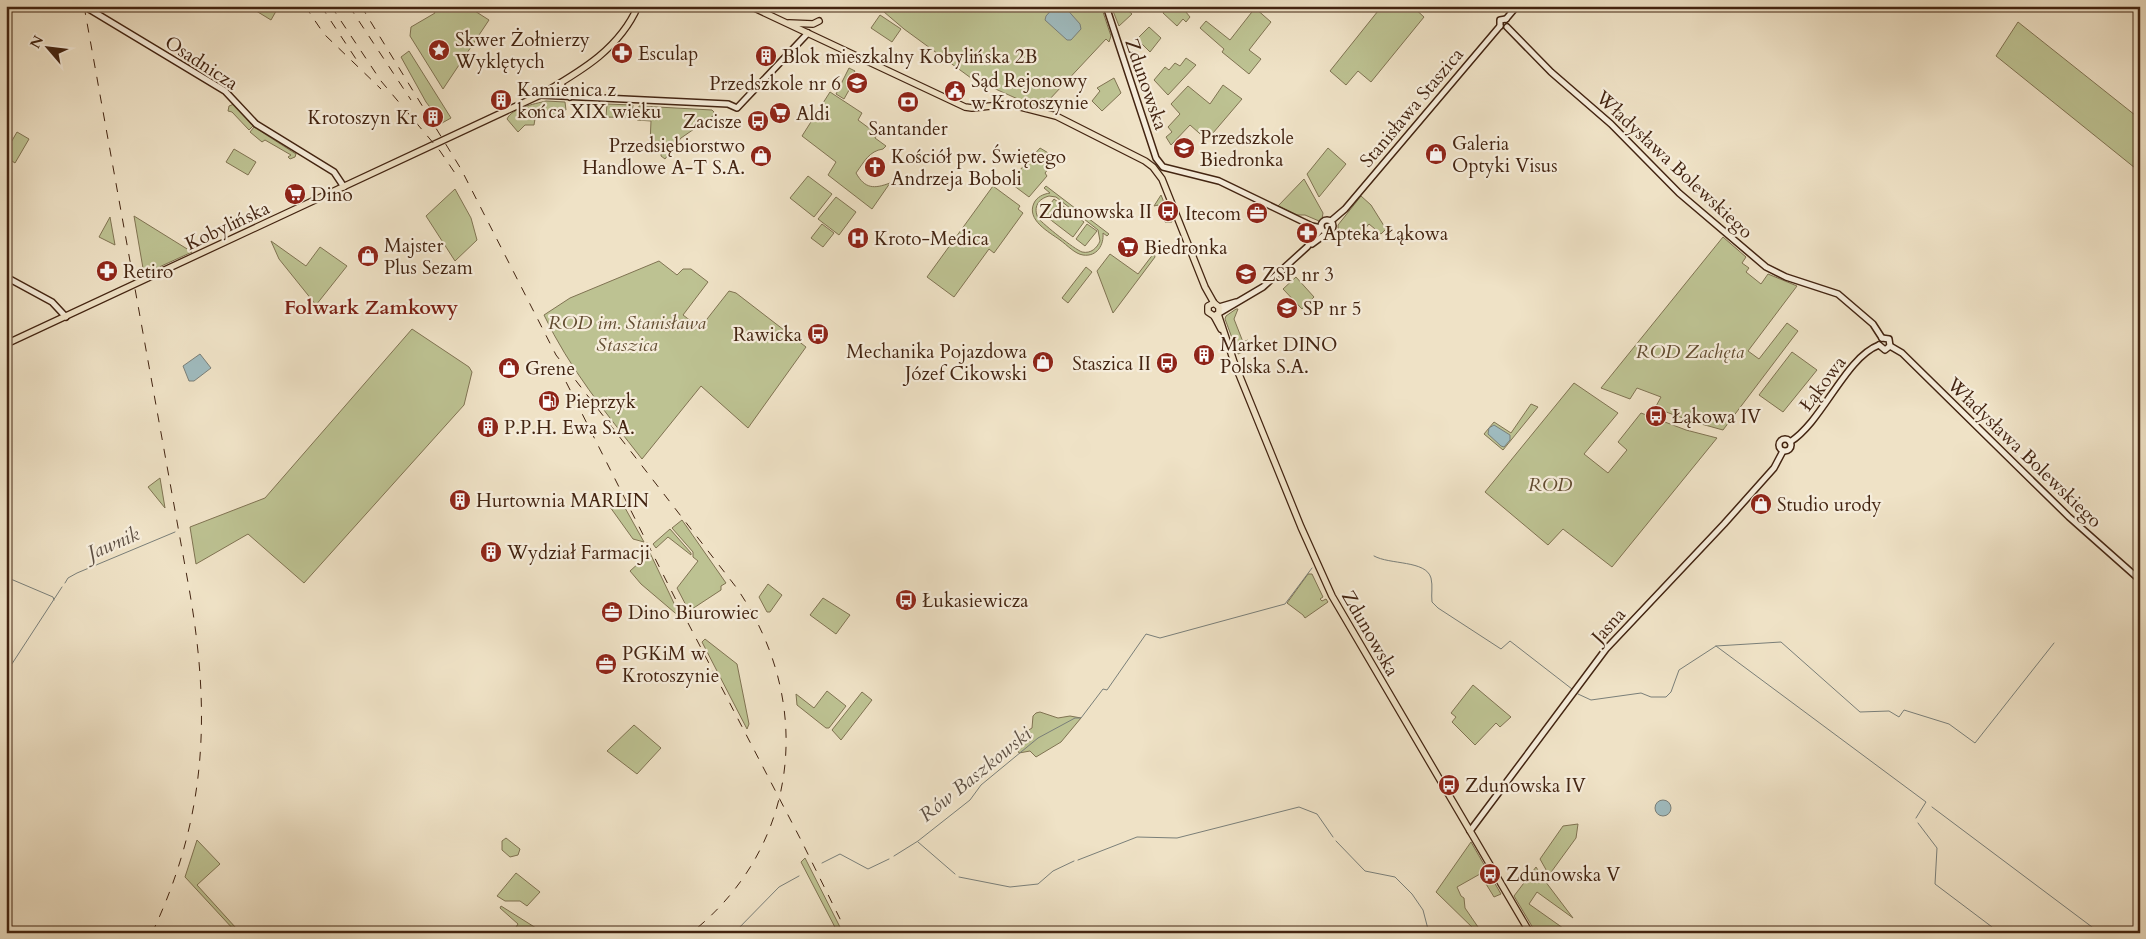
<svg xmlns="http://www.w3.org/2000/svg" width="2146" height="939" font-family="Cardo,serif">
<style>
.green{fill:#bdc292;stroke:#807352;fill-rule:evenodd}
.water{fill:#9fbbbf;stroke:#7a7f79}
.lines{fill:none;stroke-linecap:round;stroke-linejoin:round}
.stream{stroke:#7a7f79;stroke-width:1}
.secondary-casing{stroke:#432411;stroke-width:8}
.primary-casing{stroke:#432411;stroke-width:8}
.secondary{stroke:#f5ecda;stroke-width:5}
.primary{stroke:#efe2c6;stroke-width:5.5}
.rail{stroke:#432411;stroke-width:1;stroke-dasharray:9 9;stroke-linecap:butt}
.labels{text-anchor:middle;stroke-width:4.5;stroke-linejoin:round;paint-order:stroke}
.poi-label{font-size:19px;fill:#432411;stroke:#f5ecda;text-anchor:start}
.street-label{font-size:19px;fill:#432411;stroke:#f5ecda}
.park-label{font-size:19px;font-style:italic;fill:#624c31;stroke:#f5ecda}
.neighbourhood-label{font-size:20px;font-weight:bold;fill:#7a1f14;stroke:#f5ecda}
.water-label{font-size:20px;font-style:italic;fill:#5f5145;stroke:#f5ecda}
</style>
<rect width="100%" height="100%" fill="#efe2c6"/>
<filter id="stains"><feTurbulence type="fractalNoise" baseFrequency=".004" numOctaves="4"/><feColorMatrix values="0 0 0 0 .2 0 0 0 0 .09 0 0 0 0 .02 0 0 0 .5 -.17"/></filter>
<radialGradient id="worn" r=".72"><stop offset=".6" stop-color="#630" stop-opacity="0"/><stop offset="1" stop-color="#630" stop-opacity=".3"/></radialGradient>
<g class="green">
<path d="M248 6H279L271 20Z"/>
<path d="M431 6H467L489 20 443 89 410 36 411 27 435 13Z"/>
<path d="M877 6H1101L1111 36 1109 42 1106 39 1048 101 1050 104 1042 107 1020 100 971 78 904 29Z"/>
<path d="M1111 6H1123L1132 14 1119 26Z"/>
<path d="M1154 6H1181L1190 17 1186 22 1183 19 1177 26 1163 13 1164 11 1162 10 1160 12Z"/>
<path d="M1382 6H1412L1424 17 1371 82 1358 71 1346 85 1330 71Z"/>
<path d="M1255 8 1271 22 1249 50 1261 59 1249 74 1222 52 1224 49 1200 28 1206 21 1230 40Z"/>
<path d="M880 15 901 29 892 42 871 28Z"/>
<path d="M2018 22 2140 119V172L1996 56Z"/>
<path d="M1149 27 1161 38 1150 52 1137 39Z"/>
<path d="M409 51 451 118 442 123 426 102 401 57Z"/>
<path d="M1186 58 1196 65 1168 95 1154 80 1165 67 1169 70 1175 63 1180 66Z"/>
<path d="M849 68 855 71 853 74 857 76 844 99 836 94Z"/>
<path d="M1114 78 1121 93 1102 111 1092 101 1100 91 1097 88Z"/>
<path d="M1223 85 1242 99 1207 140 1190 125 1171 145 1166 137 1172 132 1168 127 1180 114 1171 104 1188 86 1210 104Z"/>
<path d="M830 92 862 113 858 120 877 134 875 138 886 146 883 149C869 151 864 162 856 173 865 189 874 189 890 183L872 209 828 175 836 162 802 136Z"/>
<path d="M546 101 565 102 566 110H559V112H564V116L548 115 547 119H535L534 125H525L518 132 507 119C512 108 534 104 546 101Z"/>
<path d="M234 104 253 126 249 130 232 112 228 111 229 106Z"/>
<path d="M607 104 633 105 632 118 606 117Z"/>
<path d="M639 106 712 110 714 112 713 116 681 138 665 159 661 156 662 145 650 144 651 121 637 120Z"/>
<path d="M254 127 296 154 295 157 290 159 288 157 291 155 265 140 262 142 250 132Z"/>
<path d="M17 132 29 139 15 163 6 157V151Z"/>
<path d="M1040 148 1060 160 1056 159 1045 173 1047 176 1029 197 1009 182Z"/>
<path d="M1328 148 1346 164 1319 197 1307 174Z"/>
<path d="M234 149 256 162 248 175 226 162Z"/>
<path d="M808 176 832 194 814 217 790 198Z"/>
<path d="M1304 179 1323 213 1322 219 1319 221 1305 215H1297L1278 206Z"/>
<path d="M993 186 1020 206 1018 209 1023 213 994 253 989 249 954 297 927 277Z"/>
<path d="M1046 186 1109 234 1107 236 1103 233C1104 245 1097 257 1083 255 1075 254 1067 245 1060 240 1049 232 1026 220 1034 203 1037 197 1043 194 1050 193L1044 188ZM1049 196 1056 197 1098 230 1100 241C1097 248 1091 254 1082 252 1074 249 1044 225 1038 218 1033 207 1038 199 1049 196Z"/>
<path d="M455 189 471 218 477 240 455 261 426 216Z"/>
<path d="M1161 195 1172 222H1165L1158 205 1154 206Z"/>
<path d="M1361 196 1371 205 1386 229 1381 234 1369 224 1356 239 1346 237 1338 228V225Z"/>
<path d="M836 197 856 212 839 235 818 219Z"/>
<path d="M1054 199 1084 222 1073 237 1043 214Z"/>
<path d="M134 216 192 252 144 274Z"/>
<path d="M110 217 115 245 99 237Z"/>
<path d="M822 224 834 233 823 247 811 238Z"/>
<path d="M1087 224 1097 231 1085 246 1076 239Z"/>
<path d="M1723 237 1746 257 1742 263 1749 268 1746 272 1761 284 1768 274 1797 286 1748 351 1759 359 1787 323 1798 331 1723 430 1694 422 1655 408 1661 397 1637 388 1630 399 1601 388Z"/>
<path d="M271 241 306 266 320 247 347 266 316 305 279 259Z"/>
<path d="M1154 253 1155 257 1113 313 1097 271 1110 254 1138 274Z"/>
<path d="M659 261 677 275 683 269H691L708 282 683 315 700 328 729 291 736 293 806 347 748 428 701 386 642 459C606 413 569 368 544 315L570 298Z"/>
<path d="M1086 267 1092 272 1068 303 1062 298Z"/>
<path d="M1296 277 1314 297 1302 309 1283 289Z"/>
<path d="M1236 309H1238L1234 319 1243 342 1248 340 1251 349 1238 354 1225 319 1226 316Z"/>
<path d="M412 329 469 367 472 372 464 405 304 583 248 534 196 564 190 527 265 498Z"/>
<path d="M1792 352 1817 370 1783 412 1759 395Z"/>
<path d="M1574 383 1618 413 1584 454 1608 473 1627 450 1618 442 1641 413 1686 430 1717 438 1612 567 1563 529 1548 545 1485 492Z"/>
<path d="M1531 404 1538 407 1503 450 1484 434 1494 422 1511 433Z"/>
<path d="M160 478 165 508 148 487Z"/>
<path d="M605 500 621 508 624 506 644 542 633 539Z"/>
<path d="M682 520 726 583 721 586V590L689 611 677 588 698 561 693 557V552L672 528Z"/>
<path d="M670 529 691 553V555L668 537 656 548 653 544Z"/>
<path d="M650 553 681 618 641 584 630 571Z"/>
<path d="M1308 574H1312L1323 597 1320 599 1322 601 1326 599 1328 602 1305 618 1303 615 1287 603Z"/>
<path d="M768 584 782 595 770 612H767L759 597Z"/>
<path d="M823 598 850 615 836 634 810 615Z"/>
<path d="M705 639 737 664 749 724 747 729 702 642Z"/>
<path d="M1473 685 1511 717 1500 727 1496 723 1475 745 1452 722 1456 717 1451 713Z"/>
<path d="M827 691 846 706 829 728H826L797 705 796 694 814 708Z"/>
<path d="M862 692 872 700 841 740 832 730Z"/>
<path d="M1040 712 1058 718 1070 716 1081 718 1061 742 1036 757 1030 751 1019 753 1013 740 1032 728 1033 716 1036 713Z"/>
<path d="M634 725 661 748 637 774 607 751Z"/>
<path d="M1578 824 1576 838 1549 875 1540 859 1563 826Z"/>
<path d="M506 838 520 849 518 855 510 857 502 850V841Z"/>
<path d="M197 840 220 864 197 885 236 928 234 930 185 877Z"/>
<path d="M1471 842 1501 894 1494 897 1480 874 1457 887 1461 896 1464 898 1465 908 1478 927 1477 932 1436 892Z"/>
<path d="M805 858 843 933H838L801 862Z"/>
<path d="M1536 867 1545 881 1573 918 1537 892 1529 904 1570 933H1536L1514 896Z"/>
<path d="M516 873 540 892 527 906 520 901H505L497 896Z"/>
<path d="M501 906 544 933H512L518 924 500 908Z"/>
</g>
<g class="water">
<path d="M1055 6H1064L1080 24 1081 29 1071 40H1067L1045 20 1046 16Z"/>
<path d="M200 354 211 368 194 381H189L183 366Z"/>
<path d="M1494 425 1510 435V440L1504 447 1501 446 1488 434 1489 428Z"/>
<circle cx="1663" cy="808" r="8"/>
</g>
<g class="lines">
<g class="stream">
<path d="M1374 556C1390 565 1426 560 1431 578 1433 586 1431 594 1432 602L1438 608 1501 649 1510 641 1572 689"/>
<path d="M6 577 53 597 54 600"/>
<path d="M65 583 68 578 77 573 175 532"/>
<path d="M1716 646 1926 802 1916 818"/>
<path d="M6 673 62 587"/>
<path d="M1578 694 1591 700 1641 693 1651 697H1666L1671 692 1679 670 1716 646 1781 642 1860 712 1889 711 1899 717 1904 710 1949 724 1975 743 2054 643"/>
<path d="M1932 807 2100 933"/>
<path d="M1918 823 1937 848 1935 884 2000 933"/>
<path d="M1336 841 1365 871 1395 877 1412 894 1423 910 1429 933"/>
<path d="M918 842 955 874"/>
<path d="M894 856 918 841 970 800 981 785 1038 738 1075 718H1081L1103 689 1107 690 1146 634 1160 638 1285 604 1312 568"/>
<path d="M1078 860 1137 837 1177 838 1299 807 1317 814 1333 837"/>
<path d="M822 863 840 854 868 869 889 859"/>
<path d="M959 877 1010 887 1038 884 1053 871 1074 861"/>
<path d="M734 933 779 887 799 876"/>
</g>
<g class="secondary-casing">
<g id="secondary">
<path d="M84 6 225 91 256 124 334 172 344 187"/>
<path d="M1106 6 1156 158 1163 167 1219 181 1312 226 1321 228"/>
<path d="M1506 19 1517 6"/>
<path d="M1500 26V20L1506 19"/>
<path d="M1507 27 1551 72 1611 124 1679 193 1766 267 1786 277 1838 294 1873 324 1882 338"/>
<path d="M560 83 570 97"/>
<path d="M540 95 728 104 737 108 808 33"/>
<circle cx="1327" cy="226" r="6"/>
<path d="M1331 221 1345 209 1500 26"/>
<path d="M1312 244 1327 233"/>
<path d="M6 277 52 302 66 317"/>
<path d="M1219 307 1236 302"/>
<path d="M1219 313 1263 287 1307 247 1321 229"/>
<path d="M1882 338 1889 339 1890 346"/>
<path d="M1879 345 1885 350 1890 346"/>
<path d="M1890 346 1902 353 2069 517 2140 580"/>
<circle cx="1785" cy="445" r="6"/>
<path d="M1790 442C1823 421 1845 358 1879 345"/>
<path d="M1470 831 1606 649 1724 524 1774 468 1783 451"/>
</g>
</g>
<g class="primary-casing">
<g id="primary">
<path d="M750 6 965 107 972 108 1009 104 1056 116 1145 161 1153 167 1162 179 1205 287 1214 303 1219 307V313L1214 316"/>
<path d="M789 23 813 24 819 21"/>
<path d="M1214 303 1208 306V312L1214 316 1221 329"/>
<path d="M1218 314 1234 362 1301 527 1332 596 1530 933"/>
<path d="M6 344 540 95C579 72 619 50 638 6"/>
</g>
</g>
<use href="#secondary" class="secondary"/>
<use href="#primary" class="primary"/>
<g class="rail">
<path d="M84 6 189 588C211 713 207 817 152 933"/>
<path d="M305 6 324 34 381 89"/>
<path d="M321 6 356 59"/>
<path d="M331 6 381 81 440 151 459 179"/>
<path d="M349 6 411 100"/>
<path d="M361 6 461 169 556 355 736 587C815 700 801 846 691 933"/>
<path d="M558 366 675 598 801 840 847 933"/>
</g>
</g>
<defs>
<g id="sight-disc" transform="scale(1.125)"><circle r="9.5" fill="#8f2418" stroke="#f5ecda"/><path d="M0-6L1.8-2.2L6-1.7L2.9 1.2L3.7 5.4L0 3.3L-3.7 5.4L-2.9 1.2L-6-1.7L-1.8-2.2Z" fill="#fff"/></g>
<g id="pharmacy-disc" transform="scale(1.125)"><circle r="9.5" fill="#8f2418" stroke="#f5ecda"/><path d="M-2-6h4v4h4v4h-4v4h-4v-4h-4v-4h4Z" fill="#fff"/></g>
<g id="building-disc" transform="scale(1.125)"><circle r="9.5" fill="#8f2418" stroke="#f5ecda"/><path d="M-4-6H4V6H1V3H-1V6H-4ZM-2.5-4.3h1.7v1.8h-1.7ZM.8-4.3h1.7v1.8H.8ZM-2.5-1h1.7V.8h-1.7ZM.8-1h1.7V.8H.8Z" fill="#fff"/></g>
<g id="school-disc" transform="scale(1.125)"><circle r="9.5" fill="#8f2418" stroke="#f5ecda"/><path d="M0-5L7-2L0 1L-7-2ZM-4 1L0 2.5L4 1V4Q0 6-4 4Z" fill="#fff"/></g>
<g id="civic-disc" transform="scale(1.125)"><circle r="9.5" fill="#8f2418" stroke="#f5ecda"/><path d="M-.6-6.5H3V-4.5H.6V-3L4-1V1h2V6H-6V1h2V-1L-.6-3ZM-1.2 2.5V6h2.4V2.5Z" fill="#fff"/></g>
<g id="bank-disc" transform="scale(1.125)"><circle r="9.5" fill="#8f2418" stroke="#f5ecda"/><path d="M-6-4H6V4H-6ZM0-2.3a2.3 2.3 0 1 0 0 4.6a2.3 2.3 0 1 0 0-4.6Z" fill="#fff"/></g>
<g id="supermarket-disc" transform="scale(1.125)"><circle r="9.5" fill="#8f2418" stroke="#f5ecda"/><path d="M-6-5.5h2.5l.6 2H6L4.5 2H-2.5L-4.4-4H-6ZM-1.5 3.2a1.3 1.3 0 1 0 .1 0ZM3 3.2a1.3 1.3 0 1 0 .1 0Z" fill="#fff"/></g>
<g id="bus-disc" transform="scale(1.125)"><circle r="9.5" fill="#8f2418" stroke="#f5ecda"/><path d="M-5-6H5V4H4V6H2V4H-2V6H-4V4H-5ZM-3.5-4V0h7V-4ZM-3.5 1.2v1.5H-2V1.2ZM2 1.2v1.5H3.5V1.2Z" fill="#fff"/></g>
<g id="shop-disc" transform="scale(1.125)"><circle r="9.5" fill="#8f2418" stroke="#f5ecda"/><path d="M-5-2.5h2.3a2.7 3.5 0 0 1 5.4 0H5L5.5 6h-11ZM-1.5-2.5h3a1.5 2.3 0 0 0-3 0Z" fill="#fff"/></g>
<g id="church-disc" transform="scale(1.125)"><circle r="9.5" fill="#8f2418" stroke="#f5ecda"/><path d="M-1.2-6h2.4v3.5h3.3v2.4h-3.3V6h-2.4V-.1h-3.3v-2.4h3.3Z" fill="#fff"/></g>
<g id="office-disc" transform="scale(1.125)"><circle r="9.5" fill="#8f2418" stroke="#f5ecda"/><path d="M-6-3h4V-5.5h4V-3h4V5H-6ZM-1-4.5V-3h2v-1.5ZM-6 0V1H6V0Z" fill="#fff"/></g>
<g id="hospital-disc" transform="scale(1.125)"><circle r="9.5" fill="#8f2418" stroke="#f5ecda"/><path d="M-5-5h3v3.5h4V-5h3V5h-3V1.5h-4V5h-3Z" fill="#fff"/></g>
<g id="fuel-disc" transform="scale(1.125)"><circle r="9.5" fill="#8f2418" stroke="#f5ecda"/><path d="M-5.5-6h7V0h2V4h1.3V-2.5L3-4.5l.8-.8L6-3V5H2.5V1h-1V6h-7ZM-4.2-4.7v3.2H.2V-4.7Z" fill="#fff"/></g>
</defs>
<g fill-rule="evenodd">
<use href="#sight-disc" x="439" y="50"/>
<use href="#pharmacy-disc" x="622" y="53"/>
<use href="#building-disc" x="766" y="56"/>
<use href="#school-disc" x="857" y="83"/>
<use href="#civic-disc" x="955" y="91"/>
<use href="#building-disc" x="501" y="100"/>
<use href="#bank-disc" x="908" y="102"/>
<use href="#supermarket-disc" x="780" y="113"/>
<use href="#building-disc" x="433" y="117"/>
<use href="#bus-disc" x="758" y="121"/>
<use href="#school-disc" x="1184" y="148"/>
<use href="#shop-disc" x="1436" y="154"/>
<use href="#shop-disc" x="761" y="156"/>
<use href="#church-disc" x="875" y="167"/>
<use href="#supermarket-disc" x="295" y="194"/>
<use href="#bus-disc" x="1168" y="211"/>
<use href="#office-disc" x="1257" y="213"/>
<use href="#pharmacy-disc" x="1307" y="233"/>
<use href="#hospital-disc" x="858" y="238"/>
<use href="#supermarket-disc" x="1128" y="247"/>
<use href="#shop-disc" x="368" y="256"/>
<use href="#pharmacy-disc" x="107" y="271"/>
<use href="#school-disc" x="1246" y="274"/>
<use href="#school-disc" x="1287" y="308"/>
<use href="#bus-disc" x="818" y="334"/>
<use href="#building-disc" x="1204" y="355"/>
<use href="#shop-disc" x="1043" y="362"/>
<use href="#bus-disc" x="1167" y="363"/>
<use href="#shop-disc" x="509" y="368"/>
<use href="#fuel-disc" x="549" y="401"/>
<use href="#bus-disc" x="1656" y="416"/>
<use href="#building-disc" x="488" y="427"/>
<use href="#building-disc" x="460" y="500"/>
<use href="#shop-disc" x="1761" y="504"/>
<use href="#building-disc" x="491" y="552"/>
<use href="#bus-disc" x="906" y="600"/>
<use href="#office-disc" x="612" y="612"/>
<use href="#office-disc" x="606" y="664"/>
<use href="#bus-disc" x="1449" y="785"/>
<use href="#bus-disc" x="1490" y="874"/>
</g>
<g class="labels">
<g class="poi-label">
<text x="455" y="46">Skwer Żołnierzy<tspan x="455" dy="22">Wyklętych</tspan></text>
<text x="638" y="60">Esculap</text>
<text x="782" y="63">Blok mieszkalny Kobylińska 2B</text>
<text x="971" y="87">Sąd Rejonowy<tspan x="971" dy="22">w Krotoszynie</tspan></text>
<text x="841" y="90" text-anchor="end">Przedszkole nr 6</text>
<text x="517" y="96">Kamienica z<tspan x="517" dy="22">końca XIX wieku</tspan></text>
<text x="796" y="120">Aldi</text>
<text x="417" y="124" text-anchor="end">Krotoszyn Kr</text>
<text x="742" y="128" text-anchor="end">Zacisze</text>
<text x="908" y="135" text-anchor="middle">Santander</text>
<text x="1200" y="144">Przedszkole<tspan x="1200" dy="22">Biedronka</tspan></text>
<text x="1452" y="150">Galeria<tspan x="1452" dy="22">Optyki Visus</tspan></text>
<text x="745" y="152" text-anchor="end">Przedsiębiorstwo<tspan x="745" dy="22">Handlowe A-T S.A.</tspan></text>
<text x="891" y="163">Kościół pw. Świętego<tspan x="891" dy="22">Andrzeja Boboli</tspan></text>
<text x="311" y="201">Dino</text>
<text x="1152" y="218" text-anchor="end">Zdunowska II</text>
<text x="1241" y="220" text-anchor="end">Itecom</text>
<text x="1323" y="240">Apteka Łąkowa</text>
<text x="874" y="245">Kroto-Medica</text>
<text x="384" y="252">Majster<tspan x="384" dy="22">Plus Sezam</tspan></text>
<text x="1144" y="254">Biedronka</text>
<text x="123" y="278">Retiro</text>
<text x="1262" y="281">ZSP nr 3</text>
<text x="1303" y="315">SP nr 5</text>
<text x="802" y="341" text-anchor="end">Rawicka</text>
<text x="1220" y="351">Market DINO<tspan x="1220" dy="22">Polska S.A.</tspan></text>
<text x="1027" y="358" text-anchor="end">Mechanika Pojazdowa<tspan x="1027" dy="22">Józef Cikowski</tspan></text>
<text x="1151" y="370" text-anchor="end">Staszica II</text>
<text x="525" y="375">Grene</text>
<text x="565" y="408">Pieprzyk</text>
<text x="1672" y="423">Łąkowa IV</text>
<text x="504" y="434">P.P.H. Ewa S.A.</text>
<text x="476" y="507">Hurtownia MARLIN</text>
<text x="1777" y="511">Studio urody</text>
<text x="507" y="559">Wydział Farmacji</text>
<text x="922" y="607">Łukasiewicza</text>
<text x="628" y="619">Dino Biurowiec</text>
<text x="622" y="660">PGKiM w<tspan x="622" dy="22">Krotoszynie</tspan></text>
<text x="1465" y="792">Zdunowska IV</text>
<text x="1506" y="881">Zdunowska V</text>
</g>
<g class="street-label">
<text transform="translate(202 62) rotate(33)" y="7">Osadnicza</text>
<text transform="translate(1147 84) rotate(71)" y="7">Zdunowska</text>
<text transform="translate(1411 107) rotate(-50)" y="7">Stanisława Staszica</text>
<text transform="translate(1675 164) rotate(43)" y="7">Władysława Bolewskiego</text>
<text transform="translate(227 225) rotate(-25)" y="7">Kobylińska</text>
<text transform="translate(1822 383) rotate(-53)" y="7">Łąkowa</text>
<text transform="translate(2025 452) rotate(44)" y="7">Władysława Bolewskiego</text>
<text transform="translate(1608 625) rotate(-48)" y="7">Jasna</text>
<text transform="translate(1371 633) rotate(60)" y="7">Zdunowska</text>
</g>
<g class="park-label">
<text x="627" y="329">ROD im. Stanisława<tspan x="627" dy="22">Staszica</tspan></text>
<text x="1690" y="358">ROD Zachęta</text>
<text x="1550" y="491">ROD</text>
</g>
<g class="neighbourhood-label">
<text x="371" y="314">Folwark Zamkowy</text>
</g>
<g class="water-label">
<text transform="translate(113 543) rotate(-23)" y="7">Jawnik</text>
<text transform="translate(975 774) rotate(-39)" y="7">Rów Baszkowski</text>
</g>
</g>
<rect width="2146" height="939" fill="none" stroke="#efe2c6" stroke-width="25"/>
<rect x="8" y="8" width="2131" height="924" fill="none" stroke="#432411" stroke-width="2.5"/>
<rect x="12" y="12" width="2121" height="914" fill="none" stroke="#432411"/>
<g transform="translate(48 48) rotate(298)" stroke="#f5ecda" stroke-width="4" paint-order="stroke">
<path d="M0-4L9 19L0 12L-9 19Z" fill="#432411"/>
<text y="-8" font-size="14" font-weight="bold" text-anchor="middle" fill="#432411">N</text>
</g>
<rect width="100%" height="100%" filter="url(#stains)"/>
<rect width="100%" height="100%" fill="url(#worn)"/>
</svg>
